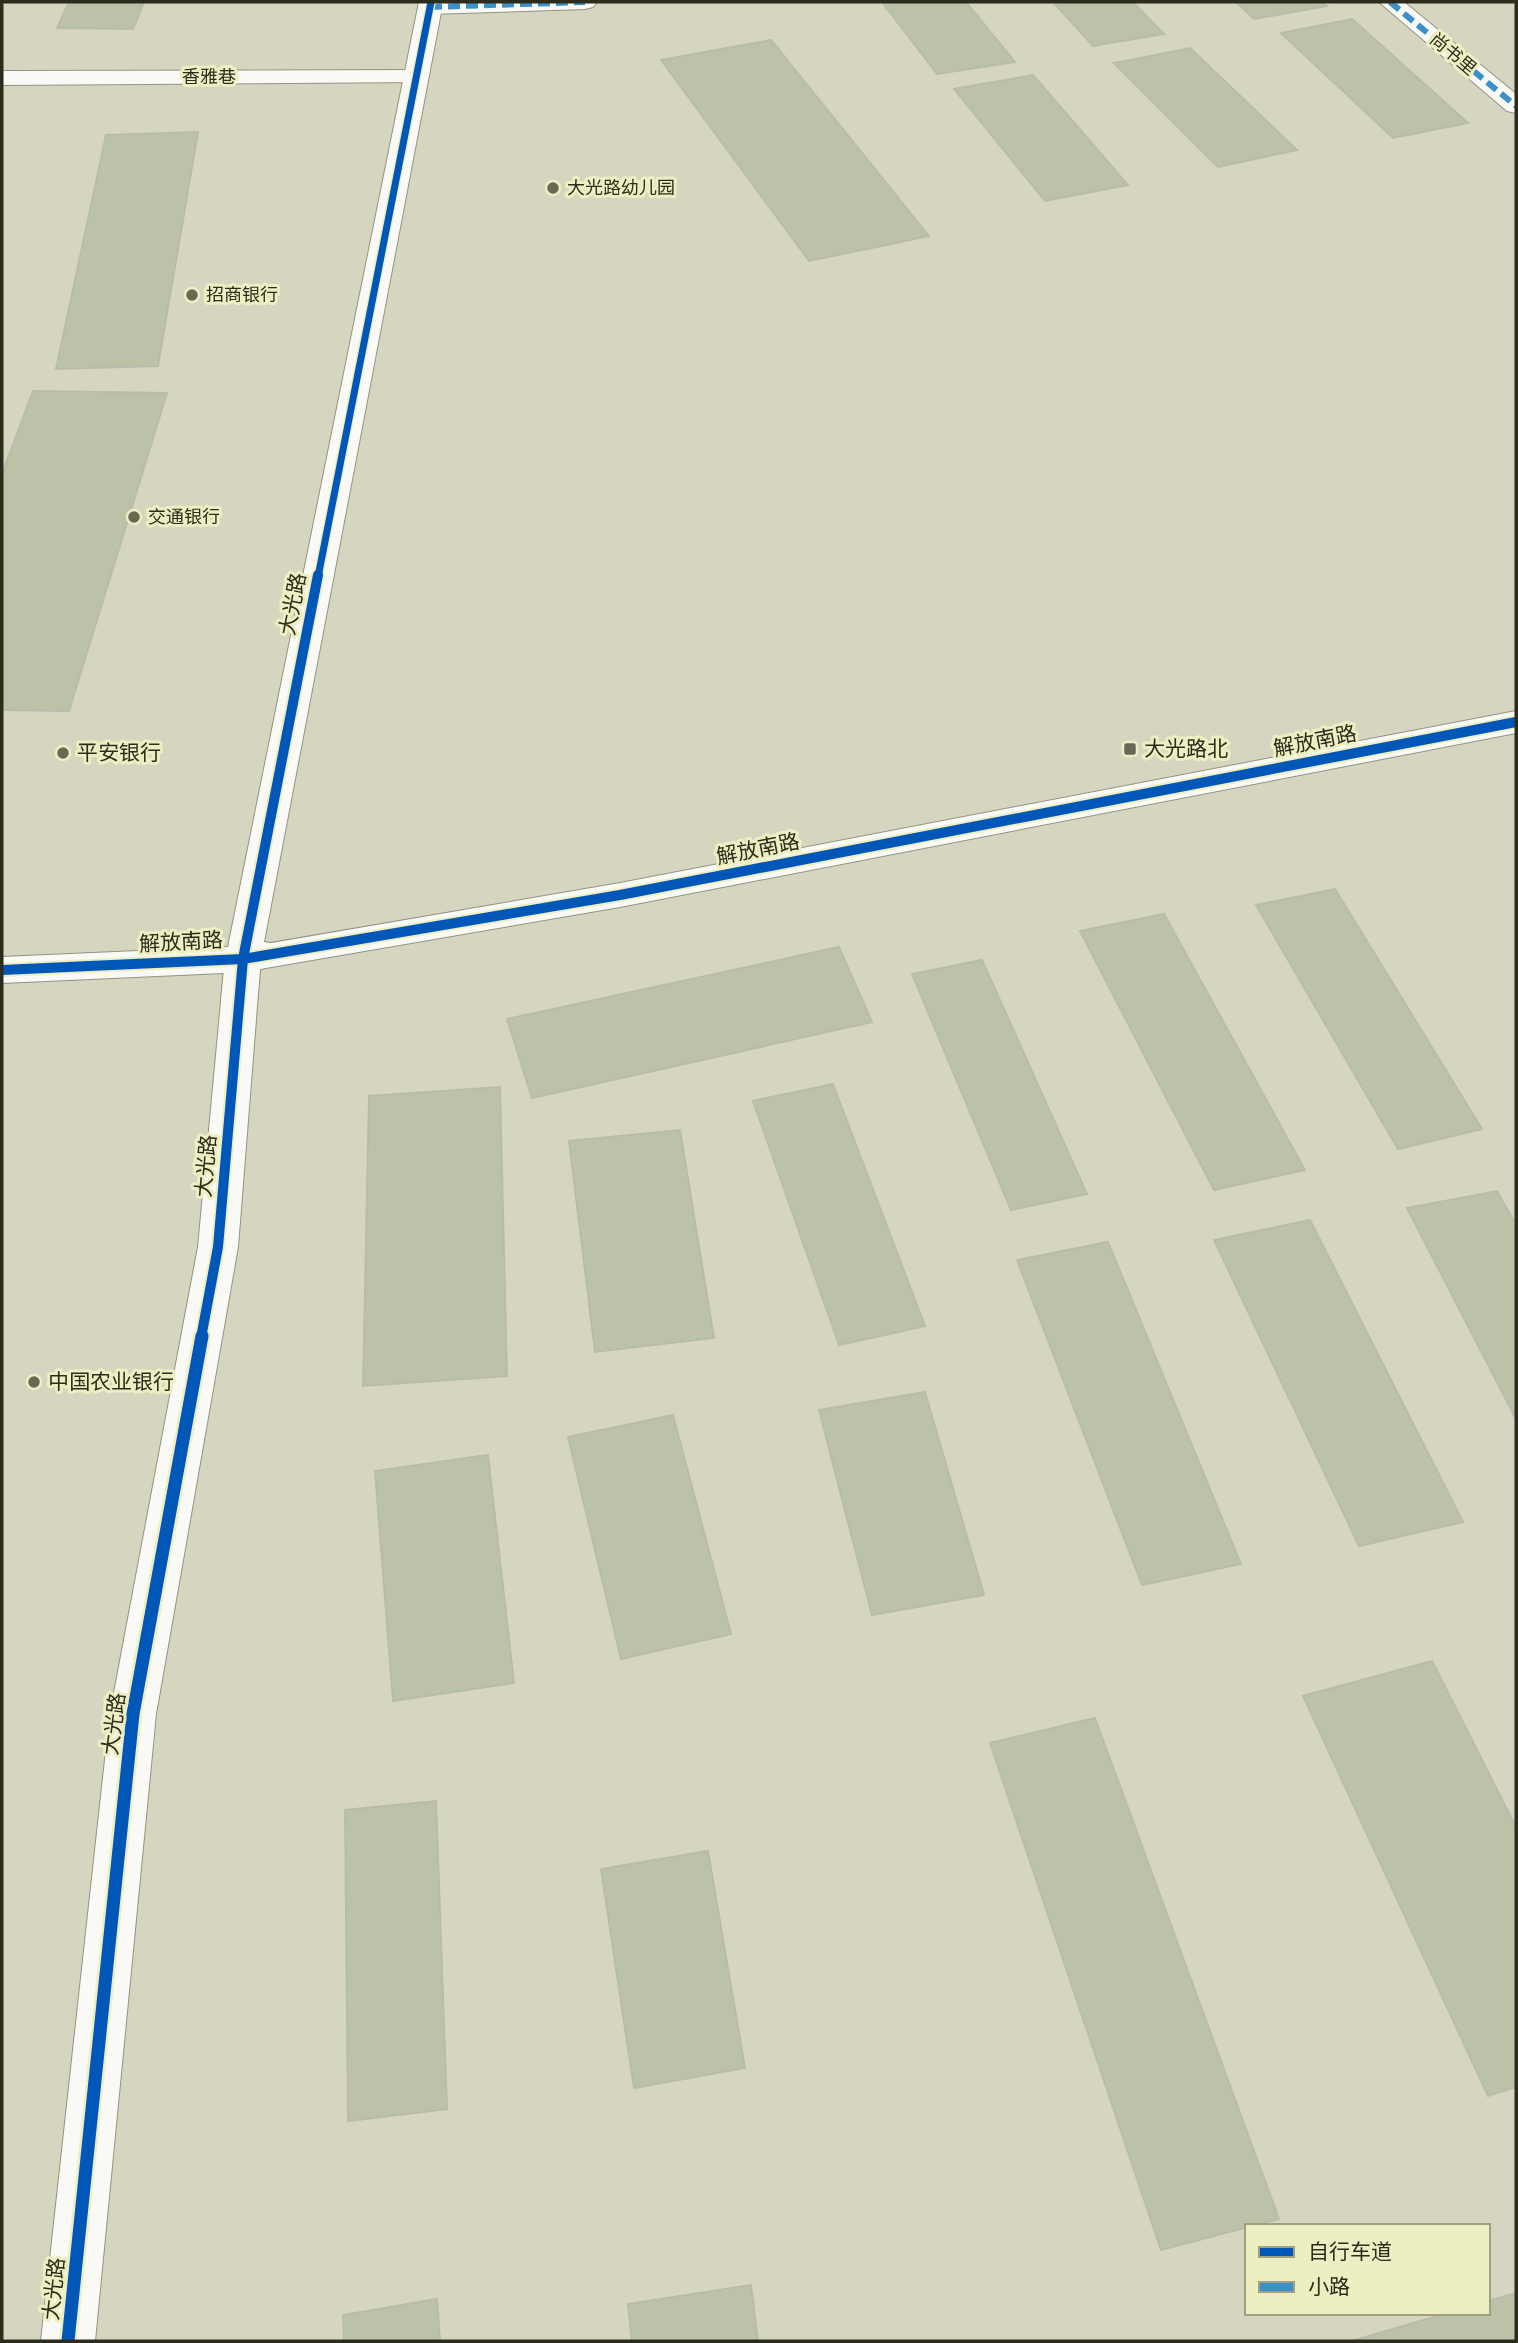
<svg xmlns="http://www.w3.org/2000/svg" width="1518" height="2343" font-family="Signika,'Noto Sans SC',sans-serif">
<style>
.building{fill:#bbc2a7;stroke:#b9bcab;stroke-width:2}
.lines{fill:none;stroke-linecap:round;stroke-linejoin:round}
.street-casing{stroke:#939382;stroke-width:2}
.secondary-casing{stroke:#939382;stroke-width:2}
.primary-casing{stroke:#939382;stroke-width:2}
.street{fill:#f9f9f6;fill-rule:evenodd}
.secondary{fill:#f9f9f6;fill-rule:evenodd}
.primary{fill:#f9f9f6;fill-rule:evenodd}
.quiet{stroke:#3b90ca;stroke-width:6;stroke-dasharray:12 6;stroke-linecap:butt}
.cycleway-far2-casing{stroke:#eeeec3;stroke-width:10}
.cycleway-far1-casing{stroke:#eeeec3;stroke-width:14}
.cycleway-casing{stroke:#eeeec3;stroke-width:18}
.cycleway-far2{stroke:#0057b8;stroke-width:7}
.cycleway-far1{stroke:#0057b8;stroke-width:10}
.cycleway{stroke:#0057b8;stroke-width:13}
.poi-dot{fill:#686855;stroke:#eeeec3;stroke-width:2.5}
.labels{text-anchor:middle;stroke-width:6;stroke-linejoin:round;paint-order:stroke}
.far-street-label{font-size:18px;fill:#2c2c1c;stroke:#eeeec3}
.far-poi-label{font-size:18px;fill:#2c2c1c;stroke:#eeeec3;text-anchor:start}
.street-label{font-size:21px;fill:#2c2c1c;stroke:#eeeec3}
.poi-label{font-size:21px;fill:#2c2c1c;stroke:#eeeec3;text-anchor:start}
</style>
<rect width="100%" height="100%" fill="#d6d6c0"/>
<g class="building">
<path d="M69 2H144L133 29 57 28Z"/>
<path d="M882 2H966L1015 62 937 74Z"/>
<path d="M1053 2H1133L1164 34 1093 46Z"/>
<path d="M1236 2H1322L1327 6 1254 19Z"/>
<path d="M1352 19 1468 123 1393 138 1281 33Z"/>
<path d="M771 40 929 236 809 261 661 60Z"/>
<path d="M1190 48 1297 150 1218 167 1114 63Z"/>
<path d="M1033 75 1128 185 1045 201 954 89Z"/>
<path d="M198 132 158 366 56 369 106 135Z"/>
<path d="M33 391 167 393 69 711 2 710V474Z"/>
<path d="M1335 889 1482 1129 1398 1149 1256 905Z"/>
<path d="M1164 914 1305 1170 1214 1190 1080 931Z"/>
<path d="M839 947 872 1022 532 1098 507 1019Z"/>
<path d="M982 960 1087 1194 1011 1210 912 974Z"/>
<path d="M833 1084 925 1326 839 1345 753 1101Z"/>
<path d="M500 1087 507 1376 363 1386 369 1096Z"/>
<path d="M680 1130 714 1338 595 1352 569 1141Z"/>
<path d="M1497 1191 1516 1225V1419L1407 1208Z"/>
<path d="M1310 1220 1463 1522 1359 1546 1214 1240Z"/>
<path d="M1108 1242 1241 1564 1142 1585 1017 1260Z"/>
<path d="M925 1392 984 1595 872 1615 819 1410Z"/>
<path d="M673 1415 731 1634 621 1659 568 1437Z"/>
<path d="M488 1455 514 1683 393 1701 375 1471Z"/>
<path d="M1432 1661 1516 1827V2087L1488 2096 1303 1696Z"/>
<path d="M1095 1718 1279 2219 1161 2250 990 1743Z"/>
<path d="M436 1801 447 2109 348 2121 345 1810Z"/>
<path d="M708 1851 745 2068 634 2088 601 1869Z"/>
<path d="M751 2285 758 2341H632L628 2304Z"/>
<path d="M1516 2293V2341H1352L1447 2313H1488V2301Z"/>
<path d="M437 2299 440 2341H344L343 2315Z"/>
</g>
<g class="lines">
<g class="street-casing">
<g id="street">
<path d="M422 2H597L593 7 585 9 430 14 422 12 418 7Z"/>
<path d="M1379 2H1404L1516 94V113L1507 111Z"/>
<path d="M416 70 425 72 428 77 425 82 2 85V71Z"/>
</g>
</g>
<g class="secondary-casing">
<path id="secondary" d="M419 2H443L264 942 282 945 287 954 282 963 260 969 257 1000 252 1009 239 1013 226 1009 221 1000 224 973 2 983V957L228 947Z"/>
</g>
<g class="primary-casing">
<path id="primary" d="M1516 711V733L620 907 260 969 238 1247 156 1714 95 2341H41L110 1714 198 1247 225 959 230 950 620 883Z"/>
</g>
<use href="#street" class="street"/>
<use href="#secondary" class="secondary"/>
<use href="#primary" class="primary"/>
<g class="quiet">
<path d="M1390 2 1516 106"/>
<path d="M430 7 585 2"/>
</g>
<g class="cycleway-far2-casing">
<path id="cycleway-far2" d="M318 577 431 2"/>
</g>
<g class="cycleway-far1-casing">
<g id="cycleway-far1">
<path d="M2 970 243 959 620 895 1516 722"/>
<path d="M201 1338 218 1247 243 959 318 575"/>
</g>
</g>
<g class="cycleway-casing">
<path id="cycleway" d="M68 2341 133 1714 202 1336"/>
</g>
<use href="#cycleway-far2" class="cycleway-far2"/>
<use href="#cycleway-far1" class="cycleway-far1"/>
<use href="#cycleway" class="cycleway"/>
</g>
<g class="poi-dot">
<circle cx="553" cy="188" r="7"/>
<circle cx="192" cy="295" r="7"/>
<circle cx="134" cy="517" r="7"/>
<rect x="1123" y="742" width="14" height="14" rx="3.5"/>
<circle cx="63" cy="753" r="7"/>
<circle cx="34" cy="1382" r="7"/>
</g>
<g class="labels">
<g class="far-street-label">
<text transform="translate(1453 54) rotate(40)" y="6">尚书里</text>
<text x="209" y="83">香雅巷</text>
</g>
<g class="far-poi-label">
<text x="567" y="194">大光路幼儿园</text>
<text x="206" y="301">招商银行</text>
<text x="148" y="523">交通银行</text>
</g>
<g class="street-label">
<text transform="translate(293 604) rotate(-79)" y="7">大光路</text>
<text transform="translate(1315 741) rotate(-11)" y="7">解放南路</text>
<text transform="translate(758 849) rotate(-11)" y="7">解放南路</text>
<text transform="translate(181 942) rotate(-3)" y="7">解放南路</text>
<text transform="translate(206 1166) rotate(-85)" y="7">大光路</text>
<text transform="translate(114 1724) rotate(-83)" y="7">大光路</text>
<text transform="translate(54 2289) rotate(-84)" y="7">大光路</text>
</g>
<g class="poi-label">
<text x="1144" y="756">大光路北</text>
<text x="77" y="760">平安银行</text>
<text x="48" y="1389">中国农业银行</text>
</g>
</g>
<rect width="1518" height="2343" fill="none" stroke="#2c2c1c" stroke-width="7"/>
<rect x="1245" y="2224" width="245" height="91" fill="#eeeec3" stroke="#a0a080" stroke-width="2"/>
<rect x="1259" y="2247" width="35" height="10" fill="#0057b8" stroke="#a0a080" stroke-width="2"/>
<text x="1308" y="2259" font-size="21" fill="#2c2c1c">自行车道</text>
<rect x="1259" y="2282" width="35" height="10" fill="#3b90ca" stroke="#a0a080" stroke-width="2"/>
<text x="1308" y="2294" font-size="21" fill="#2c2c1c">小路</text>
</svg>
